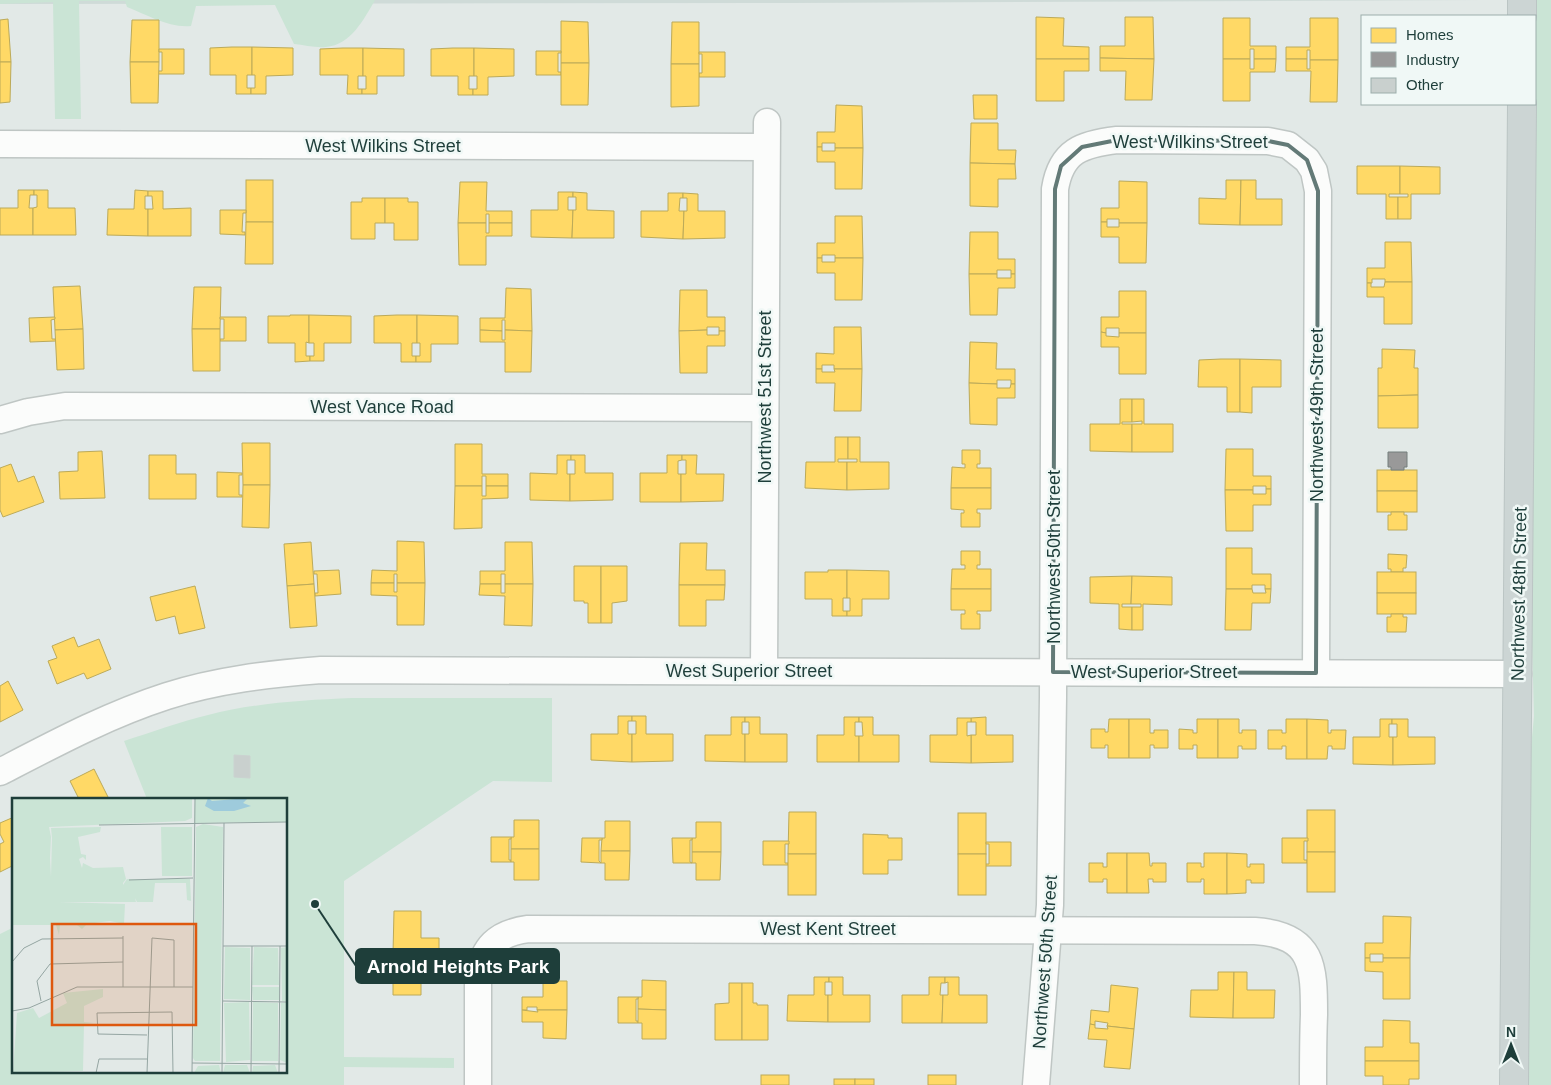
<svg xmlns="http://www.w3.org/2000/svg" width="1551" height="1085" font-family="Helvetica,sans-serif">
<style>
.built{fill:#cfdbd8}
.green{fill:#cae4d5}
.homes{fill:#ffd966;stroke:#bcaa59}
.industry{fill:#999;stroke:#747e7c}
.building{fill:#c9d0ce;stroke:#cbd2d0}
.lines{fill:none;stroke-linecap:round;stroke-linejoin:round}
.minor-casing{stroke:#bfc6c4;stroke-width:29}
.major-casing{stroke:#bbc5c4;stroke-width:30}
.minor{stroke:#fbfcfb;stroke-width:26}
.major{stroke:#ccd5d4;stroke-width:28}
.marked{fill:none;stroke:#637a77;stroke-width:4;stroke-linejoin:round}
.labels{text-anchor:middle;stroke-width:5;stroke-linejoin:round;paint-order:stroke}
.street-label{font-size:18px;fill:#1e3e3a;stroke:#f0f8f6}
.inset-road{fill:none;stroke:#94a5a2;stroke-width:1}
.view{fill:#de580e;fill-opacity:0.15;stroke:#de580e;stroke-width:2.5}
.inset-edge{fill:none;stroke:#1e3e3a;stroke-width:2.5}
.leader{fill:none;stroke:#1e3e3a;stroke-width:2}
.callout-dot{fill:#1e3e3a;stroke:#f0f8f6;stroke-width:2}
.callout{fill:#1e3e3a;stroke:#1e3e3a;stroke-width:2}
.callout-label{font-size:19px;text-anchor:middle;font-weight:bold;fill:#fff}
</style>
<rect width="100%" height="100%" fill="#e2e9e7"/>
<path class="built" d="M0 0H1482L793 3 0 4Z"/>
<g class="green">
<path d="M0 0H375C364 19 351 45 326 47 316 48 304 45 294 44L275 5 196 6 191 26C168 28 148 15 127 7L125 1H79L81 119H55L53 2 0 4Z"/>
<path d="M1536 0H1551V1085H1525L1530 759 1534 716 1531 608Z"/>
<path d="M352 698H552V782L493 781 344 881V1057L454 1058V1068L344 1067V1085H0V934L14 927V1071H286V799H147L124 741C152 732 179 722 208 715 255 703 303 700 352 698Z"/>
</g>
<g class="homes">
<path d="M1036 17 1064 18 1063 46 1089 47V59H1036Z"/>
<path d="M1125 17H1153L1154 59 1100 58V46H1125Z"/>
<path d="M1223 18H1250V46H1276V59H1254V49H1250V59H1223Z"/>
<path d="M1310 18H1338V60H1310V50H1307V59H1286V47H1310Z"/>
<path d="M8 19 11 62H0V20Z"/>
<path d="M132 20H159V62H130Z"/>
<path d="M561 21 588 22 589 63H561Z"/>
<path d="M672 22H699V64H671Z"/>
<path d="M232 47H252V75H247V88H251V94H236V75H210V48Z"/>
<path d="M252 47 293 48V75L266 76V94H251V88H255V75H252Z"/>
<path d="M343 48H363V76H358V89H362V94H347L348 75H320V49Z"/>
<path d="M363 48 404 49V76H377V94H362V89H366V76H363Z"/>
<path d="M453 48H474V76H469V89H473V95H458V76H431V49Z"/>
<path d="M474 48 514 49V76L488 77V95H473V89H477V76H474Z"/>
<path d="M159 49H184V74H158V71H162V52H159Z"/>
<path d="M536 51H561V53H558V72H561V75H536Z"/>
<path d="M699 52H725V77H699V73H702V54H699Z"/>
<path d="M1100 58 1154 59 1152 100H1125L1126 71H1100Z"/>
<path d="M1036 59H1089V71H1064V101H1036Z"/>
<path d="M1223 59H1250V69H1254V59H1276L1275 72H1250V101H1223Z"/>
<path d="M1286 59H1307V69H1310V60H1338L1337 102H1310L1311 71H1286Z"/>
<path d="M0 62H11L10 102 0 103Z"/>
<path d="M130 62H159L158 103H131Z"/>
<path d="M561 63H589L588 105H561Z"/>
<path d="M671 64H699V106L671 107Z"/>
<path d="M973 95H997V119H974Z"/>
<path d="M836 105 862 106 863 148H835V143H822V147H817V132H835Z"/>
<path d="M971 123H998V150H1016L1015 164 970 163Z"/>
<path d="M817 147H822V151H835V148H863L862 189H835V162H817Z"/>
<path d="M970 163 1015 164 1016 179H998V207L970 206Z"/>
<path d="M1357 166H1400V194H1389V197H1398V219H1386V194H1357Z"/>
<path d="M1400 166 1440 167V194H1411V219H1398V197H1408V194H1400Z"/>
<rect x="246" y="180" width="27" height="42"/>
<path d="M1226 180H1241L1240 225 1199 224V198L1226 199Z"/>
<path d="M1241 180H1256V199H1282V225H1240Z"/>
<path d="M1119 181 1147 182V223H1119V219H1107V222H1101V208H1119Z"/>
<path d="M460 182H487L486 211H512V223H489V214H486V223H458Z"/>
<path d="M18 190H34V195H30L29 208H33V235H0V208H18Z"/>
<path d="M34 190H48V208H75L76 235H33V208L37 207V195H34Z"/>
<path d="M135 190 148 191V196H145V209H148V236L107 235 108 209H134Z"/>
<path d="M148 191H163V209L191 208V236H148V209H153L152 196H148Z"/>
<path d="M558 192H573V197H568V210H573L572 238 531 237V210H558Z"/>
<path d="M573 192 587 193V210L614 211V238H572L573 210H576V197H573Z"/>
<path d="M668 193H683V198H680L679 211H684L683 239 641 237V211H668Z"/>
<path d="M683 193 698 194V211H725V238L683 239 684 211H687V198H683Z"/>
<path d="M362 198H385V223H375V239H351V202H362Z"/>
<path d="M385 198H408V202H418V240H394V223H385Z"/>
<path d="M220 210H246V213H243L242 232H245V235L220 234Z"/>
<path d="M835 216H862L863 258H835V255H822V258H817V243H835Z"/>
<path d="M246 222H273V264H245Z"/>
<path d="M1101 222H1107V227H1119V223H1147L1146 263H1119V237H1101Z"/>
<path d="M458 223H486V233H489V223H512V236H486V265H459Z"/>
<path d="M970 232H998V259H1015V274H1011V270H997V274H969Z"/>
<path d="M1385 242H1411L1412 282H1385V279H1372V283H1367V268H1385Z"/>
<path d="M817 258H822V262H835V258H863L862 300H835V273H817Z"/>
<path d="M969 274H997V278H1011V274H1015V288H998L997 315H970Z"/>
<path d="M1385 282H1412V324H1384V297H1367V283H1371V287H1384Z"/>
<path d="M80 286 83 329 55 330 53 287Z"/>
<path d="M194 287H221L220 329H192Z"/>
<path d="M506 288 531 289 532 331 505 330V320H502V331L480 330V318H505Z"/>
<path d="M680 290H707V317H725V331H719V327H707V330L679 331Z"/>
<path d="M1119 291H1146V333H1119V328H1106V333L1101 332V317H1119Z"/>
<path d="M290 315H309V343L306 342V356H310V361L295 362V343H268V316H290Z"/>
<path d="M309 315 351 316V343H324V361H310V356H314V343H309Z"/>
<path d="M397 315H417V343H412V356H416V362H401V343H374V316Z"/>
<path d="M417 315 458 316V344H431V362H416V356H420V343H417Z"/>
<path d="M55 317V319L51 320 52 339H55L56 341 30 342 29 318Z"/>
<path d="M220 317H246V341H220V339H224V319H220Z"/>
<path d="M834 327H861L862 369H834V365H822V369H816V353L834 354Z"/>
<path d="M83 329 84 369 57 370 55 330Z"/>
<path d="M192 329H220V371H193Z"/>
<path d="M480 330 502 331V340H505V330L532 331 531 372H505V342H480Z"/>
<path d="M707 330V335H719V331H725V346H707V373H680L679 331Z"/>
<path d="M1101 332 1106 333V336L1119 337V333H1146V374H1119V347H1101Z"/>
<path d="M970 342 997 343 996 369H1015V384H1011V380H997V384L969 383Z"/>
<path d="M1382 349 1415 350 1414 368H1418V395L1378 396V368H1382Z"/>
<path d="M1221 359H1240V412H1227V387H1198L1199 360Z"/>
<path d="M1240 359 1281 360V387H1252V413L1240 412Z"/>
<path d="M816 369H822V372H835L834 369H862L861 411H834L835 383H816Z"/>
<path d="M969 383 997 384V388H1010L1011 384H1015V398H997V425L970 424Z"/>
<path d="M1418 395V428H1378V396Z"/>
<path d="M1120 399H1132V422H1122V424H1132V452L1090 451V424H1120Z"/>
<path d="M1132 399H1144V424H1173V452H1132V424H1142V421L1132 422Z"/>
<path d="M835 437H848V459H838V462H847V490L805 488 806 462H835Z"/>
<path d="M848 437H860V462H889V489L847 490V462H857V459H848Z"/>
<path d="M242 443H270V485H243Z"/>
<path d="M455 444H482V474H508V486H486V476H482V486H455Z"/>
<path d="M1226 449H1253V476H1271V489H1266V486H1253V490H1225Z"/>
<path d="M962 450H980V464H977V468H991V488H951L952 467 965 468V464H962Z"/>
<path d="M102 451 105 498 60 499 59 472 78 471V452Z"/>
<path d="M149 455H176V474H196V499H149Z"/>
<path d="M557 455H571V460H567V474H570V501L530 500V473L557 474Z"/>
<path d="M571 455H585V473H613V500L570 501V474H575V460H571Z"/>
<path d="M667 455H682V460L678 461V474H681V502H640V473H667Z"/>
<path d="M682 455H697L696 474H724L723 501 681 502V474H686V460H682Z"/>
<path d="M11 464 18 482 34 476 44 502 3 517 0 510V468Z"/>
<rect x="1377" y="470" width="40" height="21"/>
<path d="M217 472 242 473V475H239V495H242V497H217Z"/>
<path d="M243 485H270L269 528 242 527Z"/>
<path d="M455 486H482V496H486V486H508V498L482 499V528L454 529Z"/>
<path d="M951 488H991V509H977V513H980V527H961V513H964V510L951 509Z"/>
<path d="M1266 489H1271V505H1253V531H1226L1225 490H1253V494H1266Z"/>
<rect x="1377" y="491" width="40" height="21"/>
<path d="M1391 512H1404V515H1407V530H1388V515H1391Z"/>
<path d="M397 541 424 542 425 583H397V574H394V583H371L372 570 397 571Z"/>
<path d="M311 542 314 584 287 586 284 544Z"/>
<path d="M505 542H532L533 584H505V574H501V584H480V571H505Z"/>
<path d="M680 543H707L706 570H725V585H679Z"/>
<path d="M1226 548H1252V574H1271V589H1265V585H1252V589H1226Z"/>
<path d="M961 551H980V565H977V569H991V589H951L952 569H965V565H961Z"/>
<path d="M1388 554 1407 555 1406 568H1403V572H1391V569H1388Z"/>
<path d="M574 566H601V623H588V603H584V601H574Z"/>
<path d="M601 566H627V601L612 603V623H601Z"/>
<path d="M339 570 341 594 315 596V593H318L317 574H314V571Z"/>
<path d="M828 570H847V598H843V611H847V616H832V599H805V572H828Z"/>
<path d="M847 570 889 571V599H862V616H847V611H850V598H847Z"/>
<rect x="1377" y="572" width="39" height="21"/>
<path d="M1132 576 1131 604H1122V607H1132V630L1119 629V604L1090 603V577Z"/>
<path d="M1132 576 1172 577V605L1143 604V630H1132V607H1141V604H1131Z"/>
<path d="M371 583H394V592H397V583H425L424 625H397V596L371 595Z"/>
<path d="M314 584 317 626 290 628 287 586Z"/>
<path d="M480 584H501V593H505V584H533L532 626 504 625 505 596 479 595Z"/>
<path d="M679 585H725L724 600H706V626H679Z"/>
<path d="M195 586 205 628 179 634 175 616 156 621 150 597Z"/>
<path d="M951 589H991V611H977V614H980V629H961V614H965V610H951Z"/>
<path d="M1226 589H1252L1253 593H1266L1265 589H1271L1270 603H1252L1251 630H1225Z"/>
<rect x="1377" y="593" width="39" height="21"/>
<path d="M1391 614H1403V617H1407L1406 632H1387V617H1391Z"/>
<path d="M74 637 78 647 99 639 111 669 87 679 84 673 57 684 48 661 57 658 52 646Z"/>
<path d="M8 681 23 710 0 722V686Z"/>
<path d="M618 716H632V721H628V734H632V762L591 760V734H618Z"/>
<path d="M632 716H646V734H673V761L632 762V734H636V721H632Z"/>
<path d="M731 717H745V722H742V734H745V762L705 761V735H731Z"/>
<path d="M745 717H760V734H787V762H745V734H749V722H745Z"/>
<path d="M844 717H859V722H855V736H859V762H817V735H844Z"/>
<path d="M859 717H873V735H899V762H859V736H863L862 722H859Z"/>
<path d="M986 717V735H1013V762L971 763V735H976V722H971V718Z"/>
<path d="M957 718H971V722H967V736L971 735V763L930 762V735H957Z"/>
<path d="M1109 719H1129V758H1108V745H1105V748H1091V729H1105V732H1108Z"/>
<path d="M1129 719H1150V733H1154V730H1168V748H1154V745H1150V758H1129Z"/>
<path d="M1197 719H1218V758H1197V745H1193V749H1179V729L1193 730V733H1197Z"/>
<path d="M1218 719H1239V733H1242V730H1256V749H1242V746H1238V758H1218Z"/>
<path d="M1286 719H1307V759H1286V746H1282V749H1268V730H1282V733H1286Z"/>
<path d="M1307 719 1328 720V733H1331V730H1346L1345 749H1332V746H1328L1327 759H1307Z"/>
<path d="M1380 719H1392V724H1389V737H1393V765L1353 764V737H1380Z"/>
<path d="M1392 719H1408V737H1435V764L1393 765V737H1397V724H1392Z"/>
<path d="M94 769 109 799H74L78 797 70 781Z"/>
<rect x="1307" y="810" width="28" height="42"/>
<path d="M789 812H816V854H788Z"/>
<rect x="958" y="813" width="28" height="41"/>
<path d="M14 817V865L0 872V844L4 842 0 834V823Z"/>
<path d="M514 820H539V849H511V837H514Z"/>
<path d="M605 821H630V851H601L602 838H605Z"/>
<path d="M696 822H721V852H692V838H696Z"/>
<path d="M863 834 888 835V838H902V860H888V874H863Z"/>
<path d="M491 837H511V839H509V860H511V862H491Z"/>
<path d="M582 838H602V840H599V861L601 863 581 862Z"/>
<path d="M672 838H692V840H690V862L692 863H673Z"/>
<path d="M1282 838H1308V841H1304V860H1307V863H1282Z"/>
<path d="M763 841H789V844H785V863H788V865H763Z"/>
<path d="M986 842H1011V866H985V864H989V844H986Z"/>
<path d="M511 849H539V880H514V862H511Z"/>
<path d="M601 851H630L629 880H605V863H601Z"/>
<path d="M692 852H721L720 880H696V863H692Z"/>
<rect x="1307" y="852" width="28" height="40"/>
<path d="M1107 853H1127V893H1107V879H1103V882H1089V863H1103V867H1107Z"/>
<path d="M1127 853H1149L1150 866H1152V863H1166V882H1153V879H1148L1149 893H1127Z"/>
<path d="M1204 853H1227V894H1204V879H1201V882H1187V863H1201V867H1204Z"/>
<path d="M1227 853 1247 854V867H1250V864H1264V883H1251V880H1246V893L1227 894Z"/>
<rect x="788" y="854" width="28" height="41"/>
<rect x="958" y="854" width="28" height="41"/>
<path d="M394 911H421V938H439V953H434V949H421V953H393Z"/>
<path d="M1383 916 1411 917 1410 958H1383V954H1370V958H1365V943H1383Z"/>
<path d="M393 953H421L420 957H434V953H439V968H421V995H393Z"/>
<path d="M1365 958H1370V962H1383V958H1410V999H1383V972L1365 971Z"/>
<path d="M1218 972H1234L1233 1018 1190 1017 1191 990H1218Z"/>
<path d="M1234 972H1247V990H1275L1274 1018H1233Z"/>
<path d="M814 977H829V982H825V995H828V1022L787 1021 788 995H814Z"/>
<path d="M829 977H843V995H870V1022H828V995H832V982H829Z"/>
<path d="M929 977H945V983H941L940 995H943L942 1023H902V995H929Z"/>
<path d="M945 977H959V995H987V1023H942L943 995H948V982L945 983Z"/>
<path d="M642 980 666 981V1010L638 1009V997H642Z"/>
<path d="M543 981H567V1010H537V1007H527V1010H522V997H543Z"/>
<path d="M729 983H742V1040H715V1004L729 1003Z"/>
<path d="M742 983H753V1003H757V1005H768V1040H742Z"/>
<path d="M1111 985 1138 988 1134 1029 1107 1026 1108 1023 1095 1021V1025L1090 1024 1091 1010 1109 1012Z"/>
<path d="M618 997H638V999H636V1021H638V1023H618Z"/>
<path d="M638 1009 666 1010V1039H642V1023H638Z"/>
<path d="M522 1010 538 1012 537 1010H567L566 1039 543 1038V1022H522Z"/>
<path d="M1383 1020 1410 1021V1043H1419V1061H1365V1047H1383Z"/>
<path d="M1090 1024 1095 1025V1028L1108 1029 1107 1026 1134 1029 1130 1069 1104 1067 1107 1040 1088 1039Z"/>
<path d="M1365 1061H1419V1079H1409V1085H1383V1076H1365Z"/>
<rect x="761" y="1075" width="28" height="10"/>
<rect x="928" y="1075" width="28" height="10"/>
<rect x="834" y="1079" width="21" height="6"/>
<rect x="855" y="1079" width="19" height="6"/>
</g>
<path class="industry" d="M1388 452H1407V467H1404V470H1391V467H1388Z"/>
<path class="building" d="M234 755 250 756V778L234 777Z"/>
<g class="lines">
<g class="minor-casing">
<g id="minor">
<path d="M0 144 766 147"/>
<path d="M0 420 28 412 65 406 765 408"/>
<path d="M764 671 767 122"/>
<path d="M0 772C54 744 108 715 167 696 217 680 269 674 321 670L1518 674"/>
<path d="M478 1085V978C483 947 497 933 528 929L1255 931C1314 935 1314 967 1314 1015 1313 1039 1313 1062 1313 1085"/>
<path d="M1036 1085 1050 905 1053 697 1055 189C1061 151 1082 144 1117 140L1268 141 1288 145 1307 160 1314 171 1318 191 1316 673"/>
</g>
</g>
<g class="major-casing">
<g id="major">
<path d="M1522 16V0"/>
<path d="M1514 1085 1522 104"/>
</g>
</g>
<use href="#minor" class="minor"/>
<use href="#major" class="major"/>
</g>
<path class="marked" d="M1117 140 1268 141 1288 145 1307 160 1318 191 1316 673 1053 672 1055 189 1061 166 1082 147Z"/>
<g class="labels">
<g class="street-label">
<text x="1190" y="148">West Wilkins Street</text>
<text x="383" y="152">West Wilkins Street</text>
<text transform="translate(765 397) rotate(-90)" y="6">Northwest 51st Street</text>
<text x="382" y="413">West Vance Road</text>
<text transform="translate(1317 415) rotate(-90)" y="6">Northwest 49th Street</text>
<text transform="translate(1054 557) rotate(-90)" y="6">Northwest 50th Street</text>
<text transform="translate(1519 594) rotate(-89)" y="6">Northwest 48th Street</text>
<text x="749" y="677">West Superior Street</text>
<text x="1154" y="678">West Superior Street</text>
<text x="828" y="935">West Kent Street</text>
<text transform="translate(1045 962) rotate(-86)" y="6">Northwest 50th Street</text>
</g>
</g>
<g transform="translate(12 798)">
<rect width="275" height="275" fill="#e2e9e7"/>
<path d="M0 0H180V20L173 23 37 29 39 39 38 60 39 79 40 40 39 30 89 29 88 34 66 39 69 56 74 57V62L71 59 67 61 70 70 71 65 81 70 111 69 114 81 111 85V87L115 81H178L179 103 175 102 174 85H143L141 104H125L123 100 124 104H47L113 106 112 126 98 123 75 126 70 131 65 127H48L47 137 44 127H0ZM183 0H275V24L182 25ZM191 26 211 29 208 263H183L181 260 184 29ZM149 29H180V78H150ZM213 149 238 150V202L212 201ZM242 149 266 150 267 187H240ZM275 149V203H270L269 150ZM240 189H267V202H241ZM91 191V199L72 208V224L82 225 72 226 71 273 1 275 5 215 21 210 27 220 55 205 51 195ZM237 204 238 262 214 264 212 205ZM241 204 266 205V263H240ZM275 204V265L268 262 269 205ZM207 267 209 275H182L186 268ZM213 267H235L238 275H211ZM241 268 263 267 266 275H240Z" fill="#cae4d5"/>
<path d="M196 0 200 3 236 0 231 5 239 8 222 13H202L193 8Z" fill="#9ecbdc"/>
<path class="inset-road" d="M87 27 275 24M117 82 181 80M211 148H275M0 164 12 150 30 141 111 140M111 189V138M29 203 25 183 38 166 111 164M211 203 275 204M0 213 17 210 65 189H181M135 237 86 236 85 215 160 214 161 275M180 265 275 266M84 275 87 261H135M135 275 140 140 162 142V189M180 275 183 0M210 275 212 25M239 275 240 148M267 275 268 148"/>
<path class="view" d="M40 126H184V227H40Z"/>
<rect width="275" height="275" class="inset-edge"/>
</g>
<path class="leader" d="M315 904L356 966"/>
<circle class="callout-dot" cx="315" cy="904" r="5"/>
<rect class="callout" x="356" y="949" width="203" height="34" rx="5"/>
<g class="callout-label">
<text x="458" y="973">Arnold Heights Park</text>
</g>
<rect x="1361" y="15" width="175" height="90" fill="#f0f8f6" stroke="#9caeab"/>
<rect x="1371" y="28" width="25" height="15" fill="#ffd966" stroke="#9caeab"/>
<text x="1406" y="40" font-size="15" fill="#1e3e3a">Homes</text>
<rect x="1371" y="52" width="25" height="15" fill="#999999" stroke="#9caeab"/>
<text x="1406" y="65" font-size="15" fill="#1e3e3a">Industry</text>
<rect x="1371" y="78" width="25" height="15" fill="#c9d0ce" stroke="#9caeab"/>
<text x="1406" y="90" font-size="15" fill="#1e3e3a">Other</text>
<g transform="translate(1511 1045)" stroke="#f0f8f6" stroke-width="4" paint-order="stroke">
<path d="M0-4L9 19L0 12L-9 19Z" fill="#1e3e3a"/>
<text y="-8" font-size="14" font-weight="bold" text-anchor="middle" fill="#1e3e3a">N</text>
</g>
</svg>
